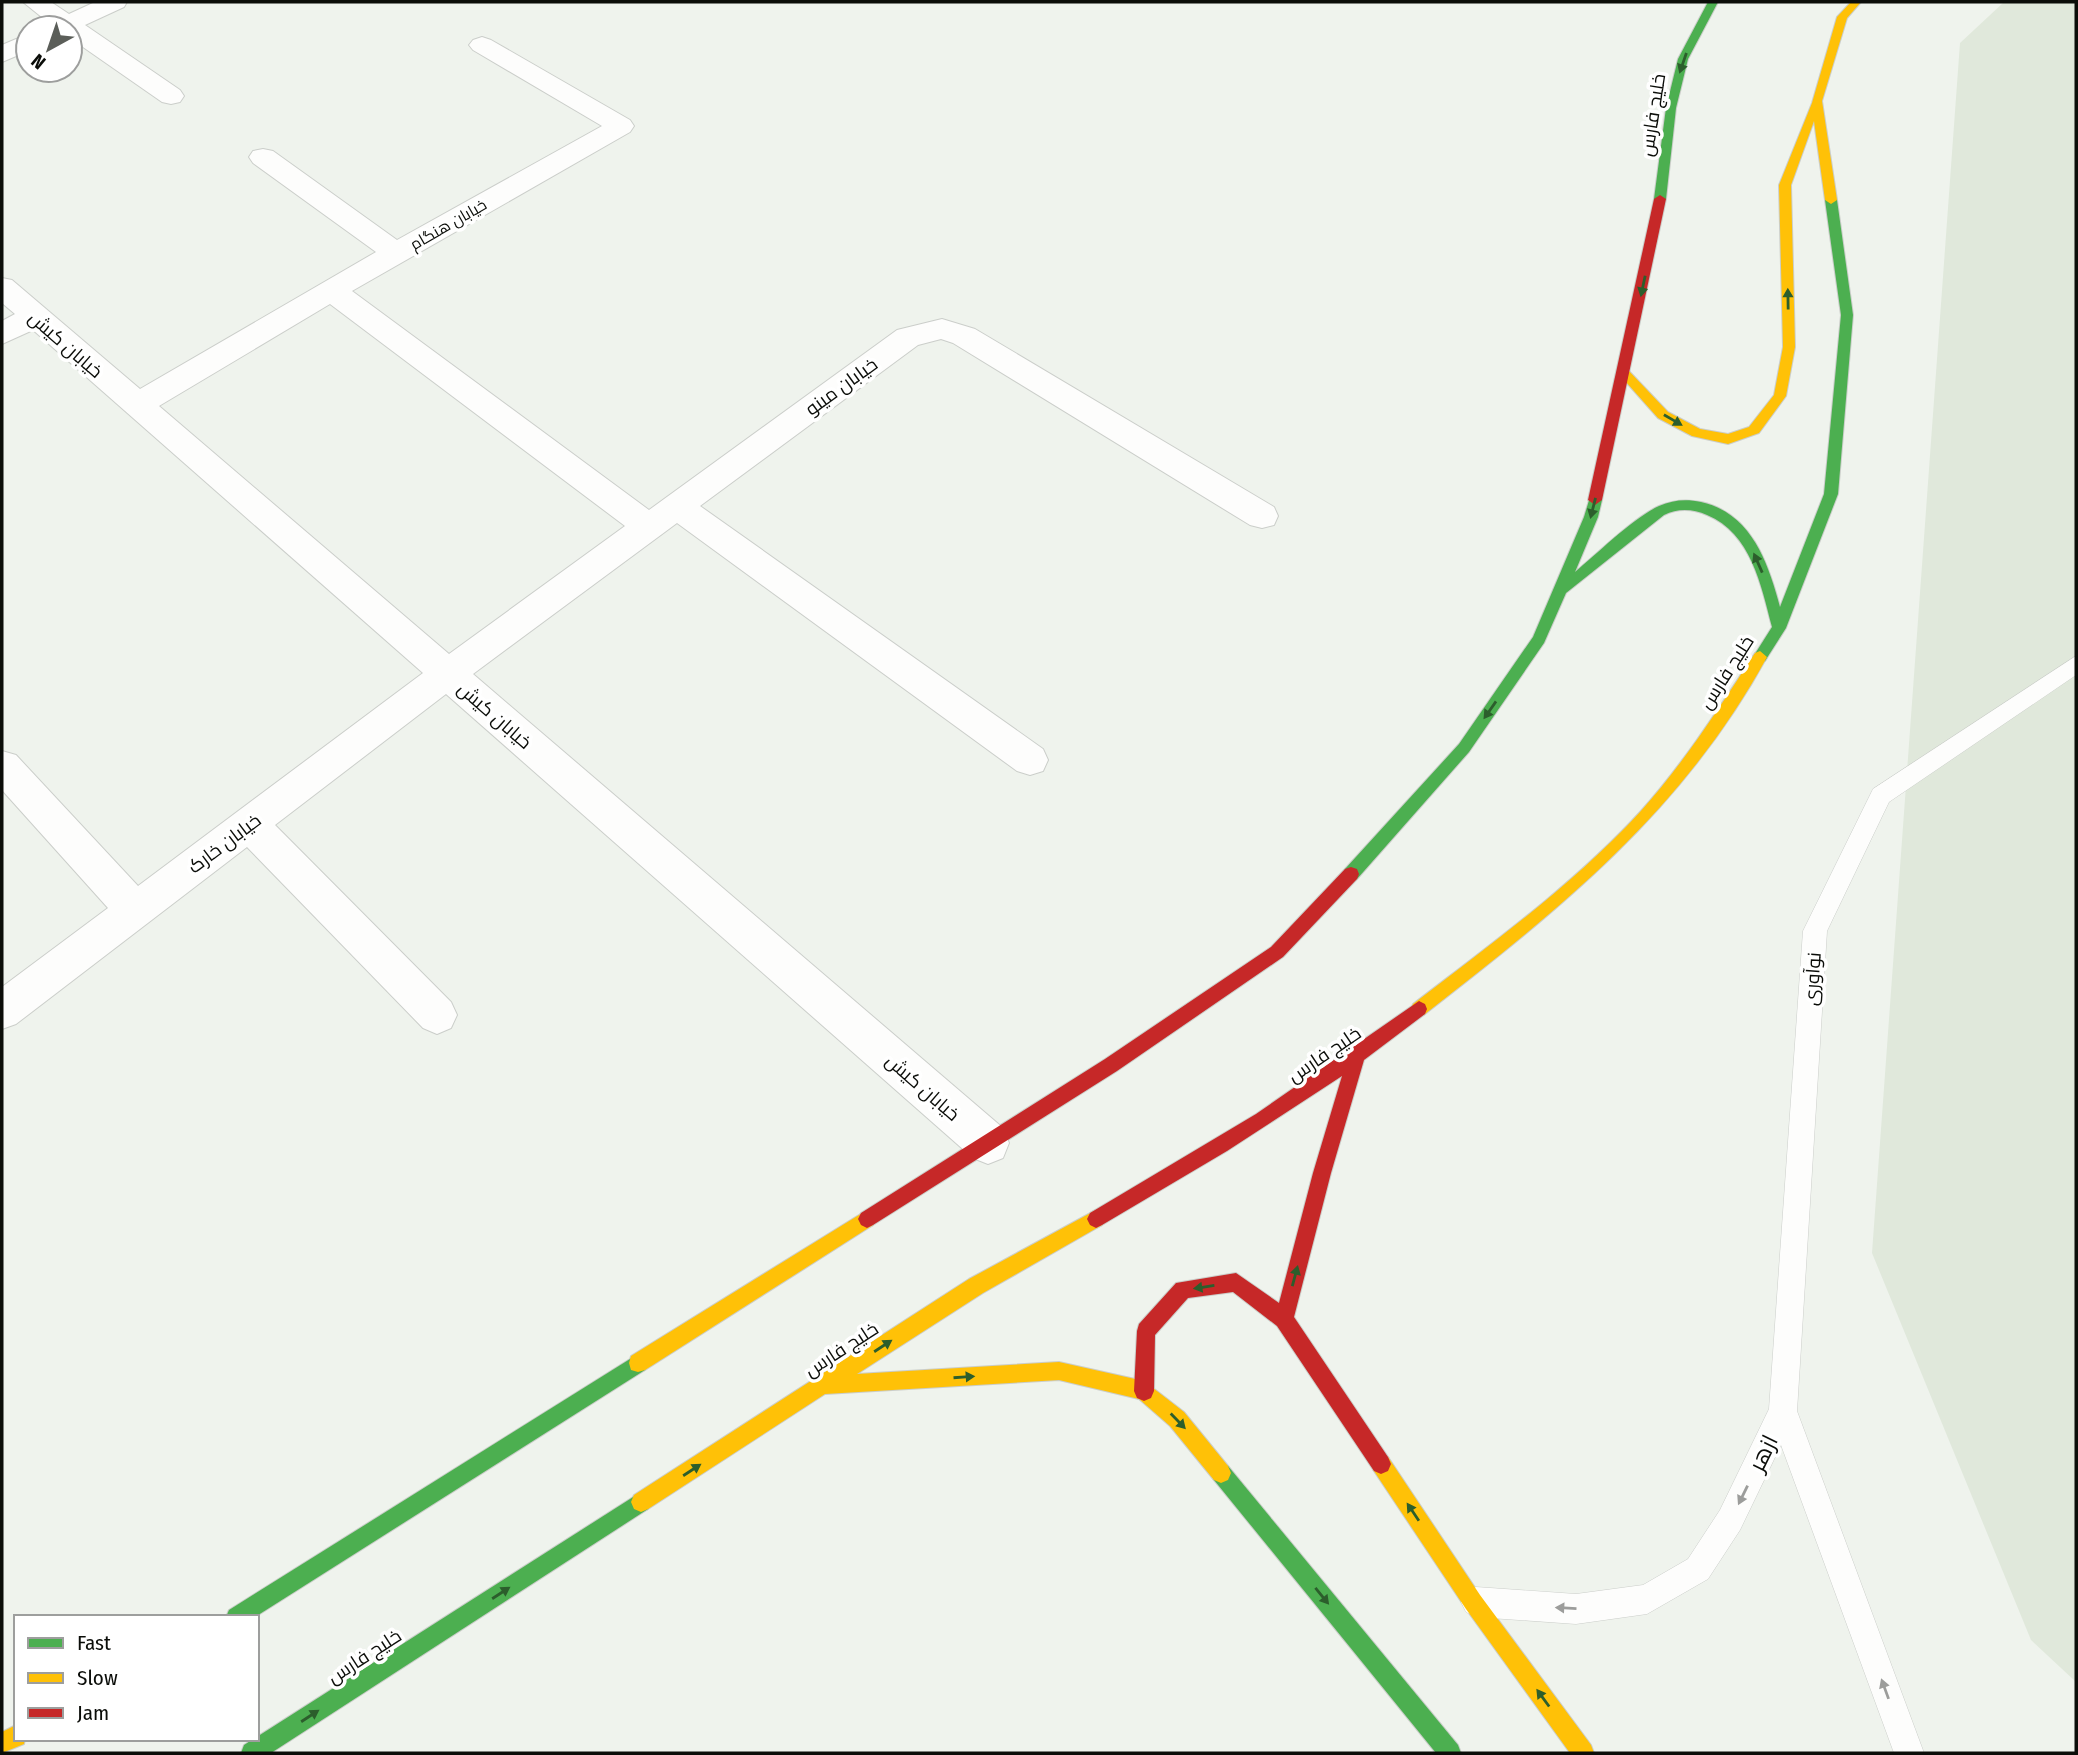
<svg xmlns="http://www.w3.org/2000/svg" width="2078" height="1755" font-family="'Fira Sans Condensed',Cairo,sans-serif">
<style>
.built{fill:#e0e8db}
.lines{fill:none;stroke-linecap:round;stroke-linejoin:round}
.lane-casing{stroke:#cbceca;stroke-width:1}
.street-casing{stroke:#cbceca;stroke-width:2}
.fast-casing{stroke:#cbceca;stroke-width:2}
.slow-casing{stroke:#cbceca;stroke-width:2}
.jam-casing{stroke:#cbceca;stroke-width:2}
.lane{fill:#fdfdfc;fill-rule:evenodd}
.street{fill:#fdfdfc;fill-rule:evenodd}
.fast{fill:#4caf50;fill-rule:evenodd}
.slow{fill:#ffc107;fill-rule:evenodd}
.jam{fill:#c62828;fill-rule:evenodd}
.oneway{fill:#2c5e2c}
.oneway2{fill:#9c9d9b}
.labels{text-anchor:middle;stroke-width:7;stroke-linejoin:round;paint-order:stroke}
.far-street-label{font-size:16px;fill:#0b0d09;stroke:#fff}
.street-label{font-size:19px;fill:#0b0d09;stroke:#fff}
.near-street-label{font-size:23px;fill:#0b0d09;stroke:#fff}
</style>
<rect width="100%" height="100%" fill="#eff3ed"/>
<path class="built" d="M2004 2H2076V1682L2031 1640 1872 1253 1960 43Z"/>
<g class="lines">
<g class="lane-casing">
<path id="lane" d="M2076 656V675L1889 802 1827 931 1797 1411 1924 1753H1894L1781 1445 1740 1530 1708 1579 1647 1614 1576 1624 1476 1617 1466 1612 1461 1602 1466 1592 1476 1587 1576 1594 1643 1585 1688 1559 1720 1510 1769 1409 1803 931 1873 789Z"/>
</g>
<g class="street-casing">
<g id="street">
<path d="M23 2H51L69 14 95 2H127L124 7 85 25 180 90 184 96 180 102 171 104 162 102 70 38V28H46L49 23Z"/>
<path d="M28 34V51L2 62V45Z"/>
<path d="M482 37 491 40 630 120 634 126 630 132 352 291 649 510 897 330 942 319 975 329 1274 507 1278 516 1274 525 1262 528 1250 525 953 343 941 339 918 345 700 506 1043 749 1048 760 1043 771 1030 775 1017 771 677 523 473 674 1003 1128 1009 1143 1003 1158 988 1164 973 1158 446 694 275 825 451 1002 457 1015 451 1028 437 1034 423 1028 247 847 16 1024 2 1029V987L108 908 2 790V751L16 755 138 886 423 673 33 330 2 344V321L15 314 2 303V278L12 280 140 389 376 252 253 163 249 157 253 151 263 149 273 151 397 240 602 126 473 50 469 45 473 40ZM330 304 625 526 449 654 159 406Z"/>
</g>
</g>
<g class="fast-casing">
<g id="fast">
<path d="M1708 2H1718L1688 59 1676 108 1666 199 1660 203 1654 199 1666 108 1678 59Z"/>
<path d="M1831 196 1837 200 1853 315 1838 494 1786 628 1765 661 1760 663 1753 657 1772 627C1761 585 1751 533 1707 515 1693 509 1678 508 1664 515L1566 593 1544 643 1469 752 1357 879 1351 881 1345 879 1343 874 1345 869 1459 744 1533 637 1584 517 1590 497 1595 495 1602 500 1598 517 1575 572C1598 553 1633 518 1659 506 1673 500 1686 499 1701 502 1751 513 1768 562 1780 607L1824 494 1841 315 1825 200Z"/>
<path d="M638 1354 645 1356 647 1363 645 1370 255 1617H226L229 1610Z"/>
<path d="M1221 1463 1228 1466 1458 1745 1461 1753H1436L1214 1480 1211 1473 1214 1466Z"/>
<path d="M641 1492 648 1495 651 1502 648 1509 271 1753H241L244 1745Z"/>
</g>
</g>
<g class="slow-casing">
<g id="slow">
<path d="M1851 2H1861L1847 18 1822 101 1837 200 1831 204 1825 200 1814 121 1791 185 1795 347 1786 396 1759 433 1728 444 1692 436 1658 418 1618 373 1624 369 1628 370 1668 412 1700 429 1728 434 1749 427 1774 395 1783 347 1779 185 1812 103 1837 17Z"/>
<path d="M1760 651 1767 657C1683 811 1560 909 1425 1014L1419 1017 1413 1014 1411 1009 1413 1004C1491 944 1574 884 1640 812 1684 763 1719 708 1755 653Z"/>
<path d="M867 1210 873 1213 876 1219 873 1225 645 1370 638 1372 631 1370 629 1363 631 1356Z"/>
<path d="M1096 1210 1102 1213 1105 1219 1102 1225 983 1293 857 1374 1059 1362 1144 1381 1184 1412 1228 1466 1231 1473 1228 1480 1221 1483 1214 1480 1170 1426 1139 1399 1059 1380 825 1394 648 1509 641 1512 634 1509 631 1502 634 1495 969 1279Z"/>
<path d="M1381 1454 1388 1457 1480 1595 1591 1745 1594 1753H1570L1466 1609 1374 1471 1371 1464 1374 1457Z"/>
<path d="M16 1725V1739H25L24 1744 2 1753V1732Z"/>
</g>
</g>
<g class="jam-casing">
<g id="jam">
<path d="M1660 195 1666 199 1602 500 1595 505 1588 500 1654 199Z"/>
<path d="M1351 867 1357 869 1359 874 1357 879 1283 957 1117 1071 873 1225 867 1228 861 1225 858 1219 861 1213 1105 1059 1271 947 1345 869Z"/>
<path d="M1419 1001 1425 1004 1427 1009 1425 1014 1364 1060 1331 1173 1294 1317 1388 1457 1391 1464 1388 1471 1381 1474 1374 1471 1277 1326 1233 1292 1188 1298 1155 1335 1154 1391 1151 1398 1144 1401 1137 1398 1134 1391 1137 1331 1139 1324 1176 1283 1236 1273 1279 1303 1313 1173 1342 1076 1227 1151 1102 1225 1096 1228 1090 1225 1087 1219 1090 1213 1256 1114Z"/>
</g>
</g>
<use href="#lane" class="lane"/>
<use href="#street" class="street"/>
<use href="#fast" class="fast"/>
<use href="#slow" class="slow"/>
<use href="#jam" class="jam"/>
</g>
<defs><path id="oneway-solid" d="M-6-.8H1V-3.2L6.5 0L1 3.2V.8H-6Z" transform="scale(1.75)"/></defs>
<g class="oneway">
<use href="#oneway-solid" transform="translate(1683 63) rotate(109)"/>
<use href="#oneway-solid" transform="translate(1643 286) rotate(102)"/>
<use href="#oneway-solid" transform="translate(1788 299) rotate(-91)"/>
<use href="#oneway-solid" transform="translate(1673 420) rotate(30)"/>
<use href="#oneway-solid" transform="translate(1593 508) rotate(104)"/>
<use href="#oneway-solid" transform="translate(1758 563) rotate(-114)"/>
<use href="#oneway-solid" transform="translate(1490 710) rotate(125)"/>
<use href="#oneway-solid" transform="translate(1295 1276) rotate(-75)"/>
<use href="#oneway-solid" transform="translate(1204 1287) rotate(171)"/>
<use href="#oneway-solid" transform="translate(883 1346) rotate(-33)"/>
<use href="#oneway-solid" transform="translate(964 1377) rotate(-4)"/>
<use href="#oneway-solid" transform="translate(1178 1421) rotate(46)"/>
<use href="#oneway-solid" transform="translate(692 1470) rotate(-33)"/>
<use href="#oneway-solid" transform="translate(1413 1512) rotate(-124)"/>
<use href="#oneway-solid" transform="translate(501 1593) rotate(-33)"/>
<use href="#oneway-solid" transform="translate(1322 1596) rotate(51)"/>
<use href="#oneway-solid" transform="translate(1543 1698) rotate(-126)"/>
<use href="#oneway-solid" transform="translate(310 1716) rotate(-33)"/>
</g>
<g class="oneway2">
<use href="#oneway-solid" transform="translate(1743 1495) rotate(116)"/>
<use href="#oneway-solid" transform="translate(1566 1608) rotate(-177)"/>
<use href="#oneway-solid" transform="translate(1885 1689) rotate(-110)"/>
</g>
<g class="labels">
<g class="far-street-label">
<text transform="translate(448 224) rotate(-30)" y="6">خیابان هنگام</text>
</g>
<g class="street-label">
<text transform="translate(1652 115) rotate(-81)" y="7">خلیج فارس</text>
<text transform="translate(66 344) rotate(41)" y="7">خیابان کیش</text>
<text transform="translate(841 386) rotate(-36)" y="7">خیابان مینو</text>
<text transform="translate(1726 672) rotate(-57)" y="7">خلیج فارس</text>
<text transform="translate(495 715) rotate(41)" y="7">خیابان کیش</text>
<text transform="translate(224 843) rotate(-37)" y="7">خیابان خارک</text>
<text transform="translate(1812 979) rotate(-86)" y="7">نوآوری</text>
<text transform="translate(1324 1054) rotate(-34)" y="7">خلیج فارس</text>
<text transform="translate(923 1087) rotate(41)" y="7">خیابان کیش</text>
<text transform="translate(841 1349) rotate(-33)" y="7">خلیج فارس</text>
<text transform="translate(364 1656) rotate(-33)" y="7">خلیج فارس</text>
</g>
<g class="near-street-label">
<text transform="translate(1763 1453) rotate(-64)" y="8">ازهر</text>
</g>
</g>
<rect width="2078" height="1755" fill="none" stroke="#0b0d09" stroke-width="7"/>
<rect x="14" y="1615" width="245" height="126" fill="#ffffff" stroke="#9d9e9d" stroke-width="2"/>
<rect x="28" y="1638" width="35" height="10" fill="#4caf50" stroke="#9d9e9d" stroke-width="2"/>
<text x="77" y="1650" font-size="21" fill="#0b0d09">Fast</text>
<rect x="28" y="1673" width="35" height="10" fill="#ffc107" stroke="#9d9e9d" stroke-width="2"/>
<text x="77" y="1685" font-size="21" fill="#0b0d09">Slow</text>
<rect x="28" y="1708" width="35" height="10" fill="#c62828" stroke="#9d9e9d" stroke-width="2"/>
<text x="77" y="1720" font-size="21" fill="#0b0d09">Jam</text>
<g transform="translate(49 49) rotate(220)"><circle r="33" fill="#ffffff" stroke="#9d9e9d" stroke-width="2"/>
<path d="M0-5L12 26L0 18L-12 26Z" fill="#5b5e59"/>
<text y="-10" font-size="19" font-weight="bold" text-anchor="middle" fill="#0b0d09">N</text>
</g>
</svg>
